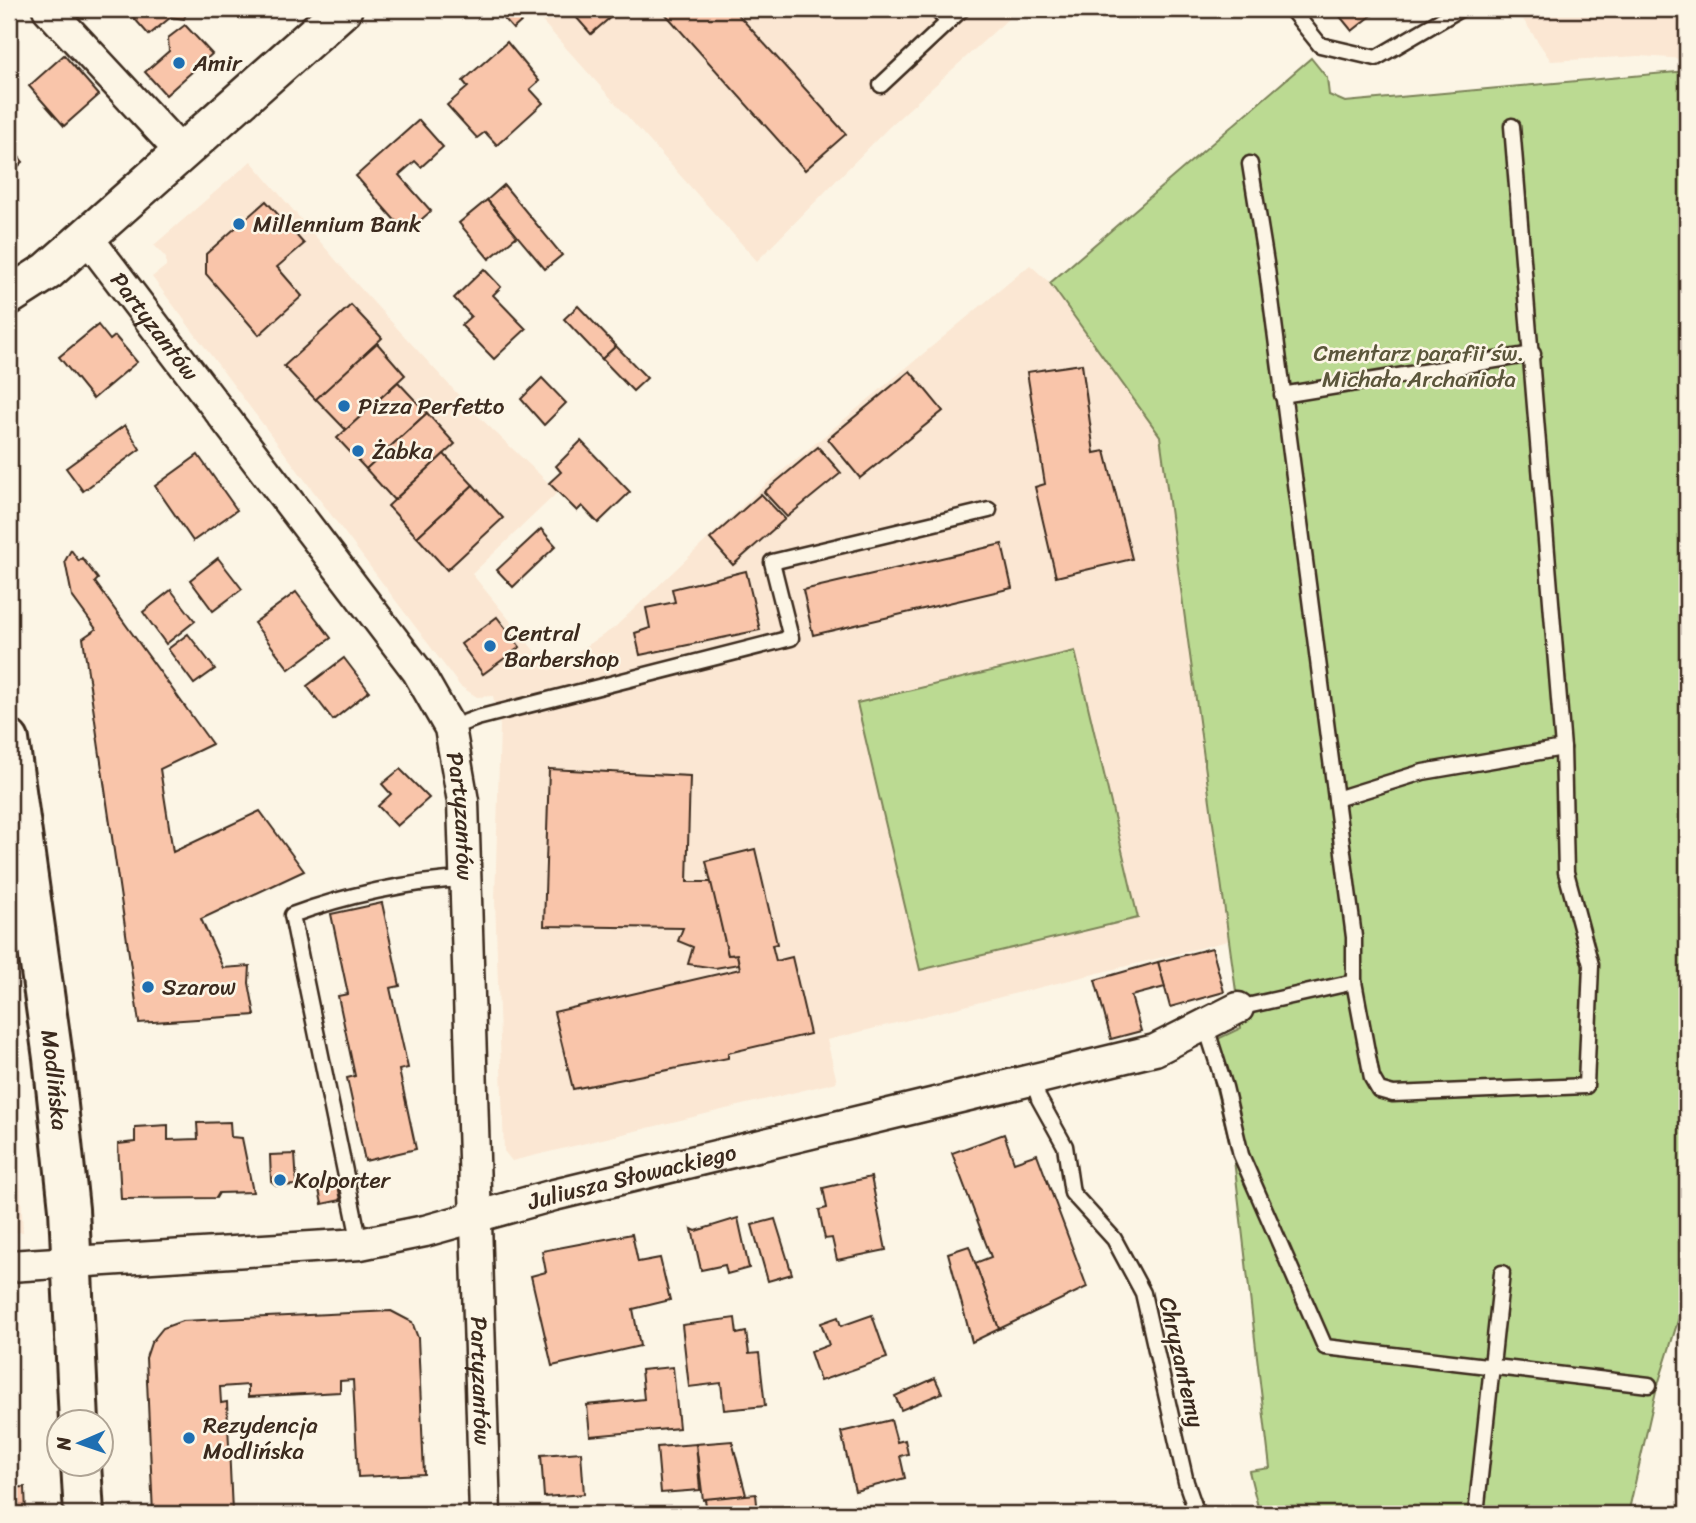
<svg xmlns="http://www.w3.org/2000/svg" width="1696" height="1523" font-family="Sriracha,sans-serif">
<style>
.built{fill:#fbe7d3}
.green{fill:#bbda92;stroke:#7b8258;stroke-width:2}
.building{fill:#f9c5aa;stroke:#3b2a1e;stroke-width:2}
.lines{fill:none;stroke-linecap:round;stroke-linejoin:round}
.service-casing{stroke:#3b2a1e;stroke-width:19}
.minor-casing{stroke:#3b2a1e;stroke-width:35}
.tertiary-casing{stroke:#3b2a1e;stroke-width:42}
.secondary-casing{stroke:#3b2a1e;stroke-width:44}
.service{stroke:#fcf5e5;stroke-width:14}
.minor{stroke:#fcf5e5;stroke-width:30}
.tertiary{stroke:#fcf5e5;stroke-width:37}
.secondary{stroke:#fcf5e5;stroke-width:38}
.poi-dot{fill:#1f6fb2;stroke:#fcf5e5;stroke-width:2.5}
.labels{text-anchor:middle;stroke-width:5;stroke-linejoin:round;paint-order:stroke}
.poi-label{font-size:23px;fill:#3b2a1e;stroke:#fcf5e5;text-anchor:start}
.street-label{font-size:23px;fill:#3b2a1e;stroke:#fcf5e5}
.park-label{font-size:23px;fill:#5b563b;stroke:#fcf5e5}
</style>
<rect width="100%" height="100%" fill="#fcf5e5"/>
<filter id="ink" filterUnits="userSpaceOnUse"><feTurbulence type="fractalNoise" baseFrequency=".0143" numOctaves="2"/><feDisplacementMap in="SourceGraphic" scale="14" xChannelSelector="R" yChannelSelector="G"/><feConvolveMatrix kernelMatrix="1 2 1 2 8 2 1 2 1" color-interpolation-filters="sRGB"/></filter>
<g filter="url(#ink)">
<g class="built">
<path d="M531 9H1019L889 127 757 261Z"/>
<path d="M1516 9H1687V59L1639 56 1551 61Z"/>
<path d="M251 161 352 279 474 412 558 492 472 574 550 670 614 628 757 492 1030 265 1050 283 1160 435 1228 941 827 1040 837 1082 512 1161 504 1151 495 900 500 726 493 696 477 697 460 686 152 277 166 266V258L154 245Z"/>
<path d="M9 1100 17 1124 23 1232 9 1233Z"/>
</g>
<g class="green">
<path d="M1311 58 1327 78 1329 95 1345 102 1687 71V1292L1656 1391 1628 1514H1271L1259 1511 1249 1471 1270 1468 1234 1160 1205 1045 1241 1028 1160 436 1050 283Z"/>
<path d="M1075 651 1138 918 920 970 857 703Z"/>
</g>
<g class="building">
<path d="M126 9H188L184 19 171 17 149 35Z"/>
<path d="M495 9H531L533 11 513 29Z"/>
<path d="M569 9H620L591 34Z"/>
<path d="M661 9H733L846 134 805 170Z"/>
<path d="M1334 9H1380L1352 31Z"/>
<path d="M185 25 212 54 166 95 145 72 169 51 168 38Z"/>
<path d="M507 42 539 81 530 89 543 103 497 145 485 132 477 138 447 105 468 87 463 81Z"/>
<path d="M64 55 99 95 64 126 29 86Z"/>
<path d="M419 120 443 147 421 167 415 161 399 175 431 211 406 233 356 176Z"/>
<path d="M9 145 23 162 9 175Z"/>
<path d="M504 185 562 255 545 269 487 200Z"/>
<path d="M487 200 517 236 489 259 459 223Z"/>
<path d="M266 201 304 244 277 267 302 296 259 335 206 274V254Z"/>
<path d="M484 269 501 287 493 295 526 329 494 359 461 325 471 316 454 298Z"/>
<path d="M351 305 382 338 316 400 284 366Z"/>
<path d="M578 306 616 346 602 359 564 319Z"/>
<path d="M98 325 110 340 115 336 137 362 93 399 59 357Z"/>
<path d="M377 343 405 375 346 430 316 399Z"/>
<path d="M616 346 647 378 633 391 602 359Z"/>
<path d="M1082 364 1094 453 1105 451 1132 559 1056 577 1035 487 1045 484 1027 372Z"/>
<path d="M910 371 943 411 860 478 828 439Z"/>
<path d="M542 378 566 403 544 425 521 399Z"/>
<path d="M398 382 427 413 366 469 337 438Z"/>
<path d="M427 413 455 444 394 500 366 469Z"/>
<path d="M125 425 140 449 83 491 66 468Z"/>
<path d="M581 441 630 492 598 523 582 506 577 511 549 483 561 472 556 466Z"/>
<path d="M818 447 841 473 787 517 764 492Z"/>
<path d="M444 454 473 485 417 537 388 506Z"/>
<path d="M198 455 237 510 193 541 155 486Z"/>
<path d="M473 485 503 518 447 570 417 537Z"/>
<path d="M761 494 785 519 733 565 710 539Z"/>
<path d="M541 529 556 546 513 587 497 570Z"/>
<path d="M1002 544 1012 588 813 635 803 590Z"/>
<path d="M71 550 79 561 82 558 98 579 95 582 212 744 160 769 173 852 260 811 304 871 201 919 223 968 250 966 249 983 255 1015 139 1023 83 638 96 629 72 596 65 561Z"/>
<path d="M218 558 242 589 213 611 190 580Z"/>
<path d="M746 571 760 630 640 655 635 633 650 628 646 608 675 602 672 589Z"/>
<path d="M171 590 195 621 166 644 143 612Z"/>
<path d="M296 592 331 638 289 669 254 623Z"/>
<path d="M497 617 520 647 483 674 461 644Z"/>
<path d="M188 634 215 669 194 684 168 649Z"/>
<path d="M344 658 369 691 333 720 307 686Z"/>
<path d="M400 769 429 798 397 826 378 806 391 794 382 784Z"/>
<path d="M549 769 690 776 687 882H712L728 955 737 954 739 964 715 968 688 964 693 947 678 941 683 928 544 926Z"/>
<path d="M755 849 777 944 772 945 776 961 792 957 810 1034 728 1053V1058L573 1089 554 1012 740 969 737 954 728 955 706 861Z"/>
<path d="M382 903 400 986 390 988 408 1068 399 1070 416 1149 365 1161 347 1078 355 1076 338 996 348 994 331 914Z"/>
<path d="M1212 948 1224 992 1170 1007 1158 962Z"/>
<path d="M1158 962 1165 987 1131 996 1141 1031 1111 1039 1095 980Z"/>
<path d="M230 1122 231 1137 242 1138 253 1192 219 1193 216 1198 121 1199 118 1144 135 1142V1127L168 1125V1140L198 1139 197 1123Z"/>
<path d="M1004 1134 1014 1162 1037 1154 1087 1287 999 1329 975 1263 991 1257 952 1153Z"/>
<path d="M295 1154 297 1185 277 1186 271 1181 270 1155Z"/>
<path d="M871 1177 886 1250 837 1260 832 1238 825 1239 819 1210 827 1208 823 1188Z"/>
<path d="M337 1181 341 1200 322 1204 318 1185Z"/>
<path d="M738 1218 749 1268 727 1274 725 1265 701 1270 692 1229 696 1231Z"/>
<path d="M775 1219 792 1274 768 1281 752 1225Z"/>
<path d="M632 1234 638 1262 660 1258 670 1300 633 1309 640 1346 552 1366 531 1276 546 1272 542 1251Z"/>
<path d="M969 1246 999 1329 972 1342 948 1253Z"/>
<path d="M391 1311 412 1322 418 1338 424 1474 358 1477 353 1380 340 1381V1392L248 1397V1385L220 1387 221 1403 227 1402 232 1512 153 1514 146 1358 151 1343 163 1328 182 1321Z"/>
<path d="M872 1315 887 1358 820 1381 810 1352 829 1345 821 1323 838 1317 841 1326Z"/>
<path d="M735 1318 737 1334 746 1332 749 1354 759 1353 765 1406 724 1410 721 1383 689 1387 682 1325Z"/>
<path d="M673 1367 679 1428 590 1436 587 1405 644 1399 641 1370Z"/>
<path d="M935 1378 942 1393 901 1410 895 1396Z"/>
<path d="M891 1420 897 1442 905 1440 908 1454 900 1456 905 1478 855 1491 841 1432Z"/>
<path d="M732 1441 746 1495 703 1500 696 1444Z"/>
<path d="M696 1444 700 1490 661 1493 657 1447Z"/>
<path d="M581 1452 584 1494 544 1497 541 1455Z"/>
<path d="M25 1487 26 1514H9V1488Z"/>
<path d="M756 1494 758 1514H707L705 1499Z"/>
<path d="M703 1506V1514H658V1509Z"/>
</g>
<g class="lines">
<g class="service-casing">
<g id="service">
<path d="M936 9 948 22"/>
<path d="M1291 9 1320 45 1376 58 1460 9"/>
<path d="M881 85 962 9"/>
<path d="M1250 164 1267 269 1354 937V982"/>
<path d="M1282 395 1533 354"/>
<path d="M450 728 477 718 791 638 772 562 989 510"/>
<path d="M1336 799 1423 772 1563 748"/>
<path d="M1238 1008 1354 982 1372 1078 1379 1090 1393 1094 1586 1086 1591 965 1566 872 1563 748 1512 126"/>
<path d="M1205 1024 1225 1087 1241 1155 1325 1347 1649 1385"/>
<path d="M1033 1080 1039 1099 1065 1146 1072 1193 1114 1239 1143 1293 1186 1482 1197 1514"/>
<path d="M360 1244 292 915C343 896 411 881 466 879"/>
<path d="M1476 1514 1502 1273"/>
</g>
</g>
<g class="minor-casing">
<g id="minor">
<path d="M48 9 181 152"/>
<path id="s1" d="M87 237 418 672 450 728 463 801 485 1514"/>
<path id="s2" d="M9 1266 360 1244 425 1231 554 1195 1155 1050 1238 1008"/>
</g>
</g>
<g class="tertiary-casing">
<path id="tertiary" d="M9 296 48 271 343 9"/>
</g>
<g class="secondary-casing">
<g id="secondary">
<path id="s3" d="M9 740 53 1058 69 1209 79 1422"/>
<path d="M81 1464 84 1514"/>
</g>
</g>
<use href="#service" class="service"/>
<use href="#minor" class="minor"/>
<use href="#tertiary" class="tertiary"/>
<use href="#secondary" class="secondary"/>
</g>
</g>
<g class="poi-dot">
<circle cx="179" cy="63" r="7"/>
<circle cx="239" cy="224" r="7"/>
<circle cx="344" cy="406" r="7"/>
<circle cx="358" cy="451" r="7"/>
<circle cx="490" cy="646" r="7"/>
<circle cx="148" cy="987" r="7"/>
<circle cx="280" cy="1180" r="7"/>
<circle cx="189" cy="1438" r="7"/>
</g>
<g class="labels">
<g class="poi-label">
<text x="193" y="71">Amir</text>
<text x="253" y="232">Millennium Bank</text>
<text x="358" y="414">Pizza Perfetto</text>
<text x="372" y="459">Żabka</text>
<text x="504" y="641">Central<tspan x="504" dy="26">Barbershop</tspan></text>
<text x="162" y="995">Szarow</text>
<text x="294" y="1188">Kolporter</text>
<text x="203" y="1433">Rezydencja<tspan x="203" dy="26">Modlińska</tspan></text>
</g>
<g class="street-label">
<text dy="8" stroke="none"><textPath href="#s1" startOffset="112">Partyzantów</textPath></text>
<text dy="8" stroke="none"><textPath href="#s1" startOffset="700">Partyzantów</textPath></text>
<text dy="8" stroke="none"><textPath href="#s3" startOffset="343">Modlińska</textPath></text>
<text dy="8" stroke="none"><textPath href="#s2" startOffset="632">Juliusza Słowackiego</textPath></text>
<text transform="translate(1182 1362) rotate(77)" y="8">Chryzantemy</text>
<text dy="8" stroke="none"><textPath href="#s1" startOffset="1265">Partyzantów</textPath></text>
</g>
<g class="park-label">
<text x="1419" y="361">Cmentarz parafii św.<tspan x="1419" dy="26">Michała Archanioła</tspan></text>
</g>
</g>
<rect width="1696" height="1523" fill="none" stroke="#fcf5e5" stroke-width="35"/>
<rect x="18" y="18" width="1661" height="1488" fill="none" stroke="#3b2a1e" stroke-width="2.5" filter="url(#ink)"/>
<g transform="translate(80 1443) rotate(268)"><circle r="33" fill="#fcf5e5" stroke="#afa495" stroke-width="2"/>
<path d="M0-5L12 26L0 18L-12 26Z" fill="#1f6fb2"/>
<text y="-10" font-size="19" font-weight="bold" text-anchor="middle" fill="#3b2a1e">N</text>
</g>
</svg>
